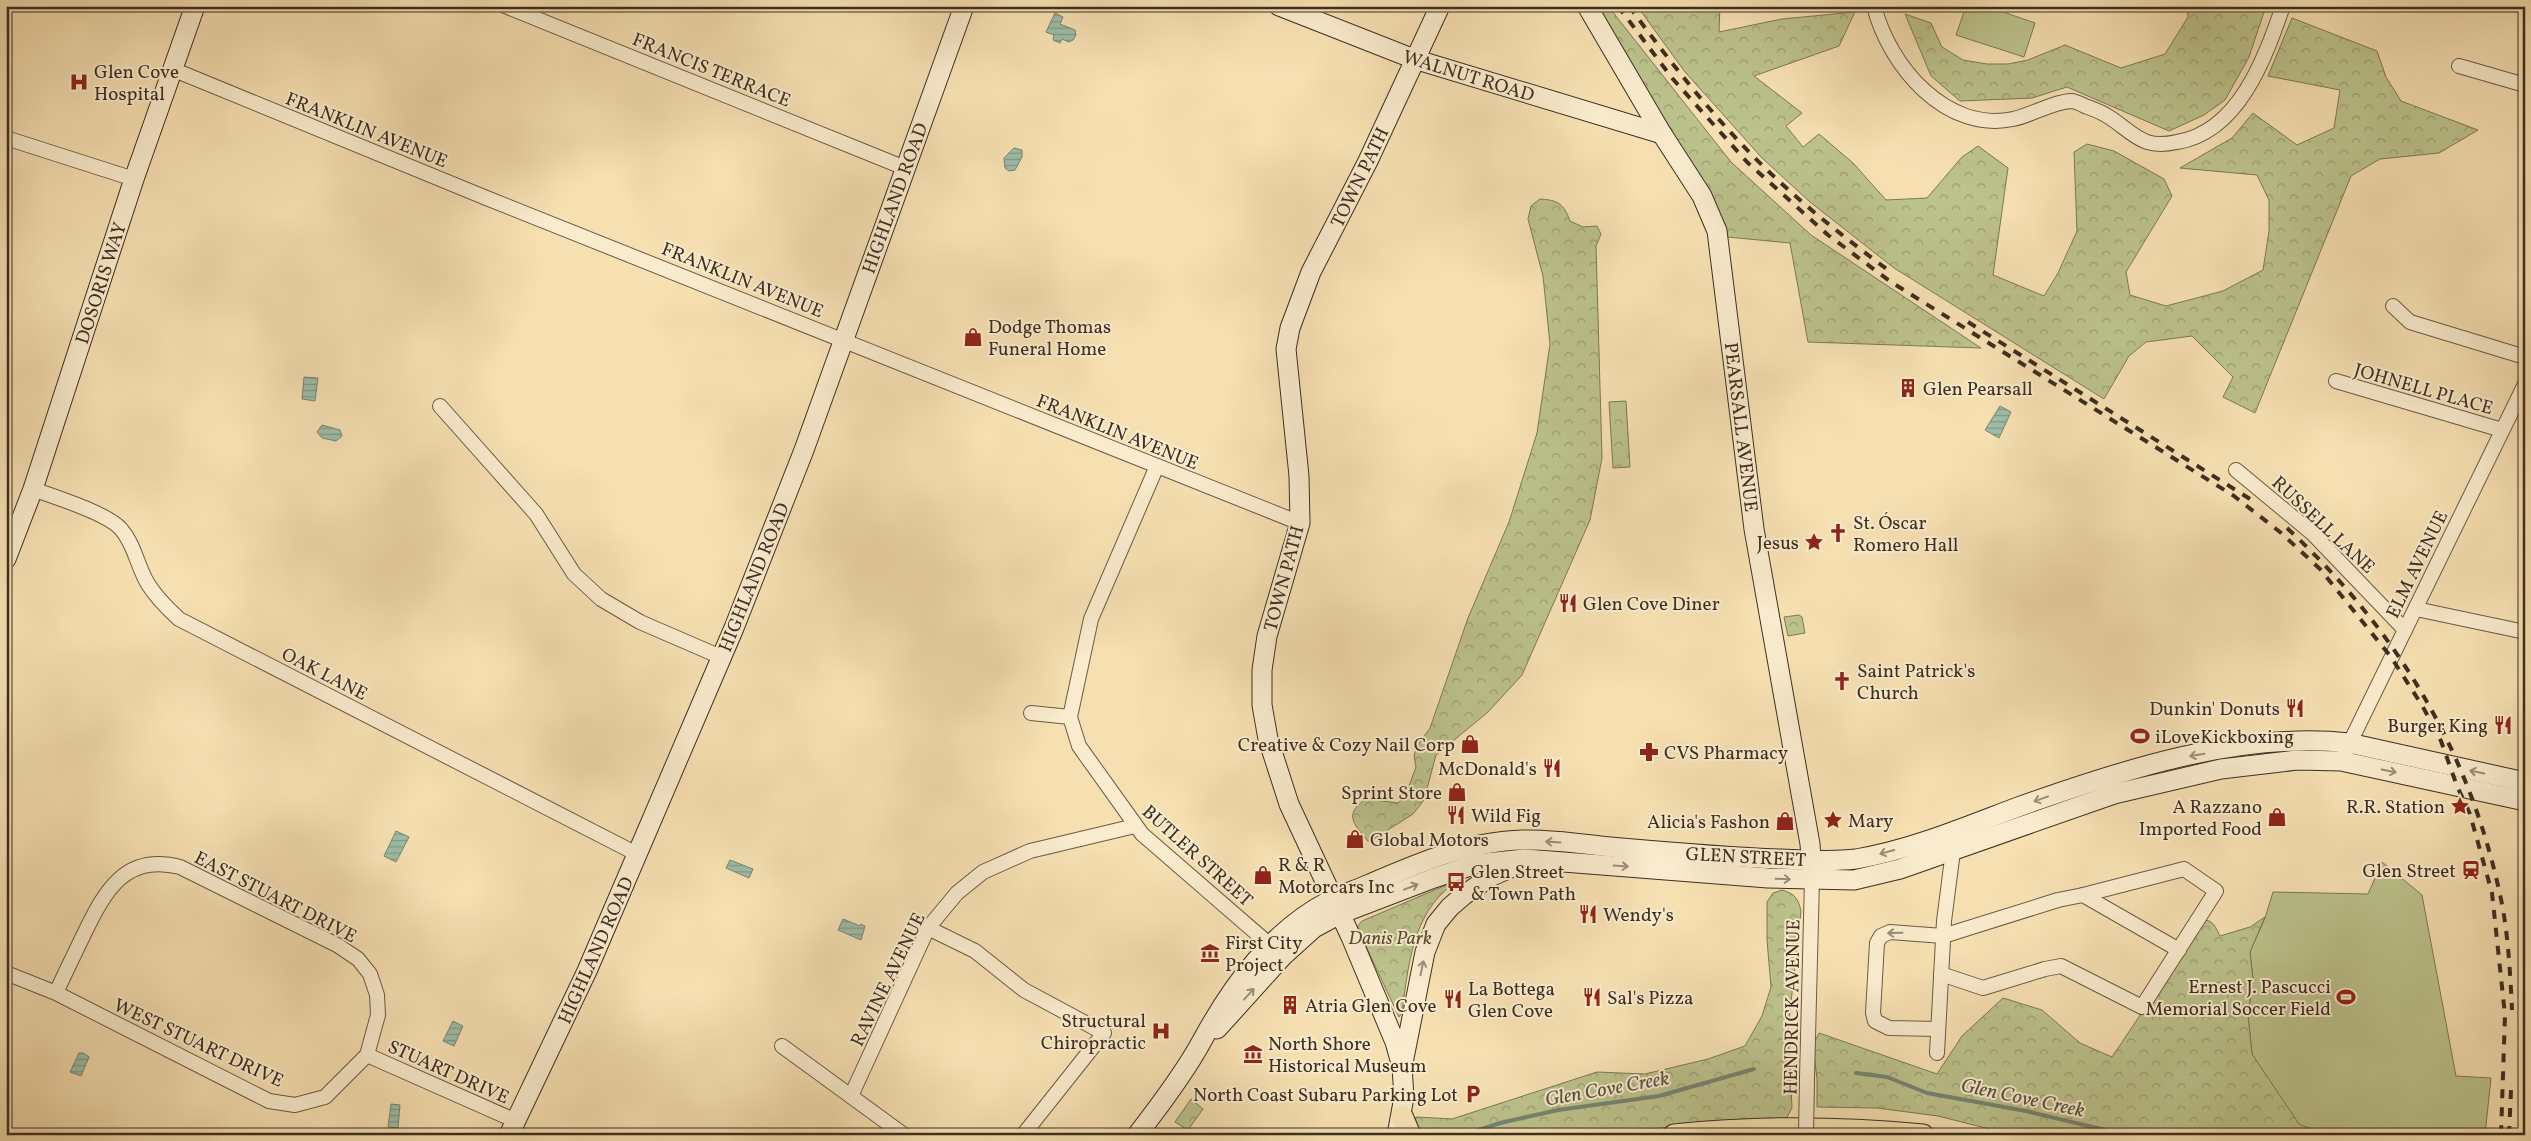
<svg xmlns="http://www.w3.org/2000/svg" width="2531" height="1141" font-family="Vollkorn,serif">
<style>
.grass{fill:#bcc28c;stroke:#7c7856}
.forest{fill:url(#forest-crowns);stroke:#7c7856}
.water{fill:url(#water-rules);stroke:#778472}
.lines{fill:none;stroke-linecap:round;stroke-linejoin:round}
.stream{stroke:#778472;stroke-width:4}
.street-casing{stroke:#6b5a45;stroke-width:16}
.secondary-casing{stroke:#3d2e21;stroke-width:21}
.primary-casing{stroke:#3d2e21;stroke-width:23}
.street{stroke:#f9ebcd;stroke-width:14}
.secondary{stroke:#f9ebcd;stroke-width:19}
.primary{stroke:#f6e0b2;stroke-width:21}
.rail{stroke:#3d2e21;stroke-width:4;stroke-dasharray:9 9;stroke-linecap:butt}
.street-bridge-casing{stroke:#6b5a45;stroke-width:16;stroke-linecap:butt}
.street-bridge{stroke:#f9ebcd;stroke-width:14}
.oneway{stroke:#9b8c77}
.labels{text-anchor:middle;stroke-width:4;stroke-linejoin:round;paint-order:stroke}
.street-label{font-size:19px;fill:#3d2e21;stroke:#f9ebcd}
.poi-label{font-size:19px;fill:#3d2e21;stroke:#f9ebcd;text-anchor:start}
.park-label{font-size:19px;font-style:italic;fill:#564c36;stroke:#f9ebcd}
.water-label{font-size:20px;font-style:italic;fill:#555243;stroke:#f9ebcd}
</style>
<defs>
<pattern id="forest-crowns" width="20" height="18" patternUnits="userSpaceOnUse" patternTransform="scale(1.25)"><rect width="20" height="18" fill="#bcc28c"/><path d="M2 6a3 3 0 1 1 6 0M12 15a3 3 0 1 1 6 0" fill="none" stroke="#9a9e72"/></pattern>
<pattern id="water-rules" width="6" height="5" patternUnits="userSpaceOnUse" patternTransform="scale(1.25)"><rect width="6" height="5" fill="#9dbda8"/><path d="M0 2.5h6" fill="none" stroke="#819a88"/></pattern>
</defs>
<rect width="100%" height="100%" fill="#f6e0b2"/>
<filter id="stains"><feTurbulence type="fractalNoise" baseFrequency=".004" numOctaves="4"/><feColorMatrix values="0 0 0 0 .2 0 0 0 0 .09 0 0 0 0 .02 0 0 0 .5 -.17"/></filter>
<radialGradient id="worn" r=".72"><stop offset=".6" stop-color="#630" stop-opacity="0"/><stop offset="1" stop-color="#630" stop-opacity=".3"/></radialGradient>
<g class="grass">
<path d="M1966 6H1986L2035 23 2024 57 1956 35Z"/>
<path d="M2382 862 2422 895 2456 1076 2491 1078 2485 1135H2300L2252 1054 2248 1015 2253 979 2250 952 2265 918 2273 892 2368 894Z"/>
</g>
<g class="forest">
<path d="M1587 6H1608L1731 162 1811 235 1981 348 1808 342 1790 243 1717 236Z"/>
<path d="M1637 6H1720L1719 32 1782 19 1855 12 1839 46 1754 76 1802 113 1786 126 1803 147 1819 134 1853 163 1886 200 1927 198 1962 157 1978 146 2008 168 1993 275 2044 296 2058 273 2077 231 2074 152 2087 144 2114 151 2164 179 2172 196 2126 272 2130 295 2166 306 2223 291 2263 270 2269 231V200L2257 175 2180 168 2232 138 2253 113 2297 145 2334 128 2340 90 2268 76 2292 18 2377 51 2386 77 2401 101 2478 130 2439 153 2380 159 2351 176 2255 413 2223 397 2233 377 2192 336 2146 342 2129 356 2104 399 1894 268 1810 202 1762 158 1685 72Z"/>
<path d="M2187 6H2266L2249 57 2225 100 2204 115 2169 131 2067 87 2032 98 1960 101 1931 76 1905 14 1931 23 1942 47 1963 60 1987 64H2008L2028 60 2065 45 2121 68 2165 54 2188 17Z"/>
<path d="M2475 6H2525L2522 13Z"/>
<path d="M1540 199C1558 200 1564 204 1570 221L1583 227 1597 226 1601 234 1596 246 1602 458 1590 520 1522 675 1488 712 1436 755 1424 800 1413 814 1372 840 1368 841C1354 825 1343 814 1366 799L1398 803 1405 797 1416 767 1414 756 1417 746 1430 728 1468 618 1509 522 1537 433 1550 344 1543 276 1528 219 1531 206Z"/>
<path d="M1626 401 1630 467 1613 468 1609 402Z"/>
<path d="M1799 615 1802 617 1805 633 1788 636 1784 617Z"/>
<path d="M1451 883 1452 885C1412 914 1408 968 1402 1013L1399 1017 1357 927 1362 921Z"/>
<path d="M1782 890C1795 894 1798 898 1801 911L1788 1030 1792 1108 1786 1119 1620 1131 1600 1135H1417L1413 1119 1417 1117 1452 1119 1597 1072 1645 1074 1708 1059 1745 1046 1762 1016 1771 987 1767 940V902L1773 893Z"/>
<path d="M2265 917 2250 952 2253 979 2248 1015 2252 1054 2299 1124 2326 1135H2013L1938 1116 1877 1108 1817 1107V1079L1813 1045 1819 1033 1937 1074 1962 1036 2003 998 2042 1010 2080 1043 2112 1057 2204 920C2213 920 2216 928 2220 936L2250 927Z"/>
<path d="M1191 1099 1203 1109 1188 1130 1175 1122Z"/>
</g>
<g class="water">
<path d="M1055 13 1063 17 1060 24 1075 30 1076 35 1073 40 1069 42 1062 39 1060 43 1053 40 1054 35 1046 32Z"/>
<path d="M1014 148 1022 150V157L1015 170 1009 171 1005 168 1004 158Z"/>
<path d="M304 377 318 378 315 401 302 399Z"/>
<path d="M2000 406 2011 412 1999 438 1985 430Z"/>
<path d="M322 425 340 430 342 436 336 441 322 438 317 432Z"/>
<path d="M396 831 409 837 396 862 384 856Z"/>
<path d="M730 860 753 869 749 878 726 868Z"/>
<path d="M843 919 860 926 861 924 865 926 861 940 838 930Z"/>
<path d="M453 1021 463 1026 454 1046 443 1041Z"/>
<path d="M79 1053H83L89 1057 81 1076 70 1072Z"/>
<path d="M391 1104 400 1105 398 1128 388 1127Z"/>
</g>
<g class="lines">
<g class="stream">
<path d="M1856 1073 1887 1077 1927 1093 2026 1111 2126 1135"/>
<path d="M1464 1135 1500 1123 1558 1110 1659 1096 1754 1069"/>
</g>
<g class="street-casing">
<g id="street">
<path d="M505 6 905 168"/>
<path d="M1874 6C1889 66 1946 133 2013 119 2032 115 2052 102 2071 101 2075 101 2081 104 2085 106 2093 109 2102 112 2109 117 2122 125 2133 137 2147 142 2156 145 2168 144 2177 142 2239 132 2265 58 2283 6"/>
<path d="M2459 66 2525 85"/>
<path d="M172 69 484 197 1300 523"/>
<path d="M6 138 134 179"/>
<path d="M2393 306 2410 322 2525 357"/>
<path d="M2336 381 2502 430"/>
<path d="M440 406 536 514 574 574 601 599 640 622 721 657"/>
<path d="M1157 466 1091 619 1070 717 1079 746 1142 834 1277 951"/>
<path d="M2236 470 2312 533 2405 630"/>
<path d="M33 489C54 497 107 513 121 529 135 545 137 566 148 584 156 597 167 608 179 619L637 854"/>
<path d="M2416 609 2525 632"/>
<path d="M1031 713 1070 717"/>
<path d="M2341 761 2525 384"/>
<path d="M928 928 975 951 1024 990 1104 1033 1023 1135"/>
<path d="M6 973 56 993 269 1101 295 1105 325 1097 367 1055 378 1015 377 995 370 974 358 959 337 945 180 867C125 853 105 891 84 934 75 953 65 973 56 993"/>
<path d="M1941 974 1983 988 2045 969 2061 966 2142 1007 2216 891 2184 869 2083 895"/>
<path d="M1938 1029 1889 1028 1875 1021 1873 1013 1877 943 1881 936 1890 932 1943 936 2058 900 2083 895 2179 950"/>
<path d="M782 1046 904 1135"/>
<path d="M1937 1053 1944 921 1953 851 1950 842"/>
<path d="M367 1055 516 1121"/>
<path d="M1807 1078 1812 879"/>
<path d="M851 1096 928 928 957 893 983 872 1030 851 1135 826"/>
</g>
</g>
<g class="secondary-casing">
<g id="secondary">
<path d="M1279 6 1414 59 1662 134"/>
<path d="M1587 6 1662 134 1702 196 1717 231 1754 529 1810 844 1812 873"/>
<path d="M6 559 33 489 134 179 195 6"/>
<path d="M1217 1029 1283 956 1314 928 1340 914 1434 878 1476 864 1525 859 1768 878 1854 880 1900 869 2114 794 2221 769 2297 760 2341 761 2525 801"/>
<path d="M1403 1063 1425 952 1436 924 1450 907 1464 895 1490 877 1519 864"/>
<path d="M509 1135 587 971 734 628 804 450 964 6"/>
<path d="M1137 1135C1158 1108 1187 1069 1203 1039 1233 984 1272 931 1329 901 1341 894 1354 891 1367 885 1416 864 1468 841 1523 840 1552 839 1582 844 1611 847 1668 852 1724 857 1781 859 1805 860 1831 862 1856 859 1911 850 1965 827 2018 807 2119 771 2240 731 2349 743L2525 782"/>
<path d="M1397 1135 1404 1097 1402 1067 1395 1042 1351 937 1289 804 1268 739 1262 705V670L1267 636 1300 523 1299 476 1286 349 1290 328 1311 272 1368 161 1440 6"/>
</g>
</g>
<g class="primary-casing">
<g id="primary">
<path d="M1402 1116 1410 1135"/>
<path d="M1674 1135C1757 1126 1839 1127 1923 1135"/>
</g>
</g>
<use href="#street" class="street"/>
<use href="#secondary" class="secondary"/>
<use href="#primary" class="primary"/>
<g class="rail">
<path d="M1618 6 1672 78 1747 162 1828 235 1891 282 2234 496 2280 532 2320 569 2391 657 2423 707 2441 741 2457 786 2470 814 2492 893 2505 1015 2501 1135"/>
<path d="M1629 6C1667 58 1707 109 1752 155 1794 198 1841 235 1888 270"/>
<path d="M1968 322 2250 499"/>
<path d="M2287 528C2395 628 2467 746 2499 890 2508 928 2510 970 2512 1010"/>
<path d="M2509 1135 2511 1090"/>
</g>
<g class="street-bridge-casing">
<path id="street-bridge" d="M1806 1135 1807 1078"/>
</g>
<use href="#street-bridge" class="street-bridge"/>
</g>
<defs><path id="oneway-shaft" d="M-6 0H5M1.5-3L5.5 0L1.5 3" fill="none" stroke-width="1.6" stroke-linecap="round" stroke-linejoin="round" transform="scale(1.25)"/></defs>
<g class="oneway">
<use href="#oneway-shaft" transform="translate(2197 755) rotate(170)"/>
<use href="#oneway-shaft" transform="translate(2389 771) rotate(12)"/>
<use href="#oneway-shaft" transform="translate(2477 772) rotate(-168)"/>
<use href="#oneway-shaft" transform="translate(2041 799) rotate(160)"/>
<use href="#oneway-shaft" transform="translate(1553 842) rotate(-176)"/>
<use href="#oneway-shaft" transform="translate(1887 852) rotate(165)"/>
<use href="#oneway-shaft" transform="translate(1621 866) rotate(4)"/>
<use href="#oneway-shaft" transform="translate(1783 879) rotate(2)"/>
<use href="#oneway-shaft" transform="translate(1411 887) rotate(-21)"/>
<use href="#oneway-shaft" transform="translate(1895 933) rotate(179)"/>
<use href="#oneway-shaft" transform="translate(1422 968) rotate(-78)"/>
<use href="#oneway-shaft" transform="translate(1249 994) rotate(-48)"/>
</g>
<defs>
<g id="hospital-bare" transform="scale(1.5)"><path d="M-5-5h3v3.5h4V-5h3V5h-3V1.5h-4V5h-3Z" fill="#8f2418" stroke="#f9ebcd" stroke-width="2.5" paint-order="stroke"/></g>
<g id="shop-bare" transform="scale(1.5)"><path d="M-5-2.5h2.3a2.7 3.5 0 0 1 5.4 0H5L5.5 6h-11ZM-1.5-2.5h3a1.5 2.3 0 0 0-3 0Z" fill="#8f2418" stroke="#f9ebcd" stroke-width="2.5" paint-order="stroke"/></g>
<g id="building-bare" transform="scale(1.5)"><path d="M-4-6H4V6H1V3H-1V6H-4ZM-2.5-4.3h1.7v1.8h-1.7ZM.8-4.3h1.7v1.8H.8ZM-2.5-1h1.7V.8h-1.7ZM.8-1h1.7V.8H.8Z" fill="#8f2418" stroke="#f9ebcd" stroke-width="2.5" paint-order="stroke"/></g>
<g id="church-bare" transform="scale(1.5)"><path d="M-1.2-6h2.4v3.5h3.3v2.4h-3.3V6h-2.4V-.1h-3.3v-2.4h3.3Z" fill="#8f2418" stroke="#f9ebcd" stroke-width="2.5" paint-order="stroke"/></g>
<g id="sight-bare" transform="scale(1.5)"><path d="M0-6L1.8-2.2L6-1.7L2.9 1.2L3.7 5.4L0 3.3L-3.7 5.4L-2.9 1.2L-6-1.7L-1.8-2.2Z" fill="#8f2418" stroke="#f9ebcd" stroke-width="2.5" paint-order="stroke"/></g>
<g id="restaurant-bare" transform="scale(1.5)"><path d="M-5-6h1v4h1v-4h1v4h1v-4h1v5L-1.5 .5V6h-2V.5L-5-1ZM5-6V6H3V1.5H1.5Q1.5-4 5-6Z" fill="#8f2418" stroke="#f9ebcd" stroke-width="2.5" paint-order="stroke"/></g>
<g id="stadium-bare" transform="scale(1.5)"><path d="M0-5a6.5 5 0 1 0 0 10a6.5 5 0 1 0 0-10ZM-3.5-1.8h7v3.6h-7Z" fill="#8f2418" stroke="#f9ebcd" stroke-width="2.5" paint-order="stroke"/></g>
<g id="pharmacy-bare" transform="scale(1.5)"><path d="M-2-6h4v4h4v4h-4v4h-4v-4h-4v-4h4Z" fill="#8f2418" stroke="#f9ebcd" stroke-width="2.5" paint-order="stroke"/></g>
<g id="station-bare" transform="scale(1.5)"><path d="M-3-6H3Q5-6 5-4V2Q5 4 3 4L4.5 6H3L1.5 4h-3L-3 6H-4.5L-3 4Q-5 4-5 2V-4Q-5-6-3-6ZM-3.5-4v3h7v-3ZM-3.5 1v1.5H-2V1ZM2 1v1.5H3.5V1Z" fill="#8f2418" stroke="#f9ebcd" stroke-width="2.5" paint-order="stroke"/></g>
<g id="bus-bare" transform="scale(1.5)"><path d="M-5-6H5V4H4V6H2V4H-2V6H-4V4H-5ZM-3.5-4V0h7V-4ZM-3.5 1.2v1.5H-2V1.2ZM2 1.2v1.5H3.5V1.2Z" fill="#8f2418" stroke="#f9ebcd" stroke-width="2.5" paint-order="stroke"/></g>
<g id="museum-bare" transform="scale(1.5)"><path d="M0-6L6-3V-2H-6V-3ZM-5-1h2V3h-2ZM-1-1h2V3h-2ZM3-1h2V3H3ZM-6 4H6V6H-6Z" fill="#8f2418" stroke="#f9ebcd" stroke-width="2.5" paint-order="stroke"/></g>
<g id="parking-bare" transform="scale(1.5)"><path d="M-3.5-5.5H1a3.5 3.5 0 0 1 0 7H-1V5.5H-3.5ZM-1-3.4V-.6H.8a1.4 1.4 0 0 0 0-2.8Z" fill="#8f2418" stroke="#f9ebcd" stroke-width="2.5" paint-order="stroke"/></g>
</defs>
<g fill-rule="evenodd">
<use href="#hospital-bare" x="79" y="82"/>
<use href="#shop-bare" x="973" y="337"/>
<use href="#building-bare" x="1908" y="388"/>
<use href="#church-bare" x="1838" y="533"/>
<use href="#sight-bare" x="1814" y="542"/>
<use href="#restaurant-bare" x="1568" y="603"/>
<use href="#church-bare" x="1842" y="681"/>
<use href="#restaurant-bare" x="2295" y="708"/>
<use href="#restaurant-bare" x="2503" y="725"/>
<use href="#stadium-bare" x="2140" y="736"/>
<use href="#shop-bare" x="1470" y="744"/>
<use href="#pharmacy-bare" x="1649" y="752"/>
<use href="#restaurant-bare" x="1552" y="768"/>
<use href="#shop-bare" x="1457" y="792"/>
<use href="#sight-bare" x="2460" y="806"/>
<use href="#restaurant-bare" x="1456" y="815"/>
<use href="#shop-bare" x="2277" y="817"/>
<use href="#sight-bare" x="1833" y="820"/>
<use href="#shop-bare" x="1785" y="821"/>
<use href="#shop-bare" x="1355" y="839"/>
<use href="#station-bare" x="2471" y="870"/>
<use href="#shop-bare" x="1263" y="875"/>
<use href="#bus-bare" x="1456" y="882"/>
<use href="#restaurant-bare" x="1588" y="914"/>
<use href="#museum-bare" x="1210" y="953"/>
<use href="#restaurant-bare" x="1592" y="997"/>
<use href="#stadium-bare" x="2346" y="997"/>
<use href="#restaurant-bare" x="1453" y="999"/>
<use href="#building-bare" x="1290" y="1005"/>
<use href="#hospital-bare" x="1161" y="1031"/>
<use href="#museum-bare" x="1253" y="1054"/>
<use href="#parking-bare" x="1473" y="1094"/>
</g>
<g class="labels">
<g class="street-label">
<text transform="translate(712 69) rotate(22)" y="7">FRANCIS TERRACE</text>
<text transform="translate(1469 75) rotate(17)" y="7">WALNUT ROAD</text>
<text transform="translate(367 129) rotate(22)" y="7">FRANKLIN AVENUE</text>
<text transform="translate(1359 177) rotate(-64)" y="7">TOWN PATH</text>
<text transform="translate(894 198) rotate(-70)" y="7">HIGHLAND ROAD</text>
<text transform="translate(743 279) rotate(22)" y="7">FRANKLIN AVENUE</text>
<text transform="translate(100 283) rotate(-72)" y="7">DOSORIS WAY</text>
<text transform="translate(2424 388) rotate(16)" y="7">JOHNELL PLACE</text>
<text transform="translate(1742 427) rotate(83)" y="7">PEARSALL AVENUE</text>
<text transform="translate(1118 431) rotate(22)" y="7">FRANKLIN AVENUE</text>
<text transform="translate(2324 524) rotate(43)" y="7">RUSSELL LANE</text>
<text transform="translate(2416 564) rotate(-64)" y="7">ELM AVENUE</text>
<text transform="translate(753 577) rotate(-68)" y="7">HIGHLAND ROAD</text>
<text transform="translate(1283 578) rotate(-75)" y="7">TOWN PATH</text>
<text transform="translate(325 673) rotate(27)" y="7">OAK LANE</text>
<text transform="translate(1198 855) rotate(42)" y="7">BUTLER STREET</text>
<text transform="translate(1746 856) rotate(3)" y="7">GLEN STREET</text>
<text transform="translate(276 896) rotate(27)" y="7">EAST STUART DRIVE</text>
<text transform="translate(595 950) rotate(-66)" y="7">HIGHLAND ROAD</text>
<text transform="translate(887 979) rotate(-64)" y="7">RAVINE AVENUE</text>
<text transform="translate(1791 1007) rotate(-89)" y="7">HENDRICK AVENUE</text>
<text transform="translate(199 1042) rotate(25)" y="7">WEST STUART DRIVE</text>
<text transform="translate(449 1071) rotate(24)" y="7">STUART DRIVE</text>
</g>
<g class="poi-label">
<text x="94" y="78">Glen Cove<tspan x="94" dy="22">Hospital</tspan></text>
<text x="988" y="333">Dodge Thomas<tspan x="988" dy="22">Funeral Home</tspan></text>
<text x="1923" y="395">Glen Pearsall</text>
<text x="1853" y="529">St. Óscar<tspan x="1853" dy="22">Romero Hall</tspan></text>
<text x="1799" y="549" text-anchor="end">Jesus</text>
<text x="1583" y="610">Glen Cove Diner</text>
<text x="1857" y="677">Saint Patrick's<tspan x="1857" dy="22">Church</tspan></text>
<text x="2280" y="715" text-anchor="end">Dunkin' Donuts</text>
<text x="2488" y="732" text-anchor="end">Burger King</text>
<text x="2155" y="743">iLoveKickboxing</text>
<text x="1455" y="751" text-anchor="end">Creative &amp; Cozy Nail Corp</text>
<text x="1664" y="759">CVS Pharmacy</text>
<text x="1537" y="775" text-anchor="end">McDonald's</text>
<text x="1442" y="799" text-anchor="end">Sprint Store</text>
<text x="2262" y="813" text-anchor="end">A Razzano<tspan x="2262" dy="22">Imported Food</tspan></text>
<text x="2445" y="813" text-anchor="end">R.R. Station</text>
<text x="1471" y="822">Wild Fig</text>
<text x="1848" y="827">Mary</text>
<text x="1770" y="828" text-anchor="end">Alicia's Fashon</text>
<text x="1370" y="846">Global Motors</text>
<text x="1278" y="871">R &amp; R<tspan x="1278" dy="22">Motorcars Inc</tspan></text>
<text x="2456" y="877" text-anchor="end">Glen Street</text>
<text x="1471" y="878">Glen Street<tspan x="1471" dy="22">&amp; Town Path</tspan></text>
<text x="1603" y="921">Wendy's</text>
<text x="1225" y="949">First City<tspan x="1225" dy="22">Project</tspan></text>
<text x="2331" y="993" text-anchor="end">Ernest J. Pascucci<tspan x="2331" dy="22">Memorial Soccer Field</tspan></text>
<text x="1468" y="995">La Bottega<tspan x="1468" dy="22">Glen Cove</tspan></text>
<text x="1607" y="1004">Sal's Pizza</text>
<text x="1305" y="1012">Atria Glen Cove</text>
<text x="1146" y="1027" text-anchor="end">Structural<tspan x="1146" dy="22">Chiropractic</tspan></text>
<text x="1268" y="1050">North Shore<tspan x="1268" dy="22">Historical Museum</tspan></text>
<text x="1458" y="1101" text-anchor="end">North Coast Subaru Parking Lot</text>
</g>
<g class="park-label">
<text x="1390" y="944">Danis Park</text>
</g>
<g class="water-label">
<text transform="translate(1607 1088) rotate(-10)" y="7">Glen Cove Creek</text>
<text transform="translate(2023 1097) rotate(12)" y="7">Glen Cove Creek</text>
</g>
</g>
<rect width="2531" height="1141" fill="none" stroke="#f6e0b2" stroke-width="25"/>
<rect x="8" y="8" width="2516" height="1126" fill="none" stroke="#3d2e21" stroke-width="2.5"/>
<rect x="12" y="12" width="2506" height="1116" fill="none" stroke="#3d2e21"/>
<rect width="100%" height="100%" filter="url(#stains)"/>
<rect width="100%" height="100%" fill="url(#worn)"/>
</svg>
